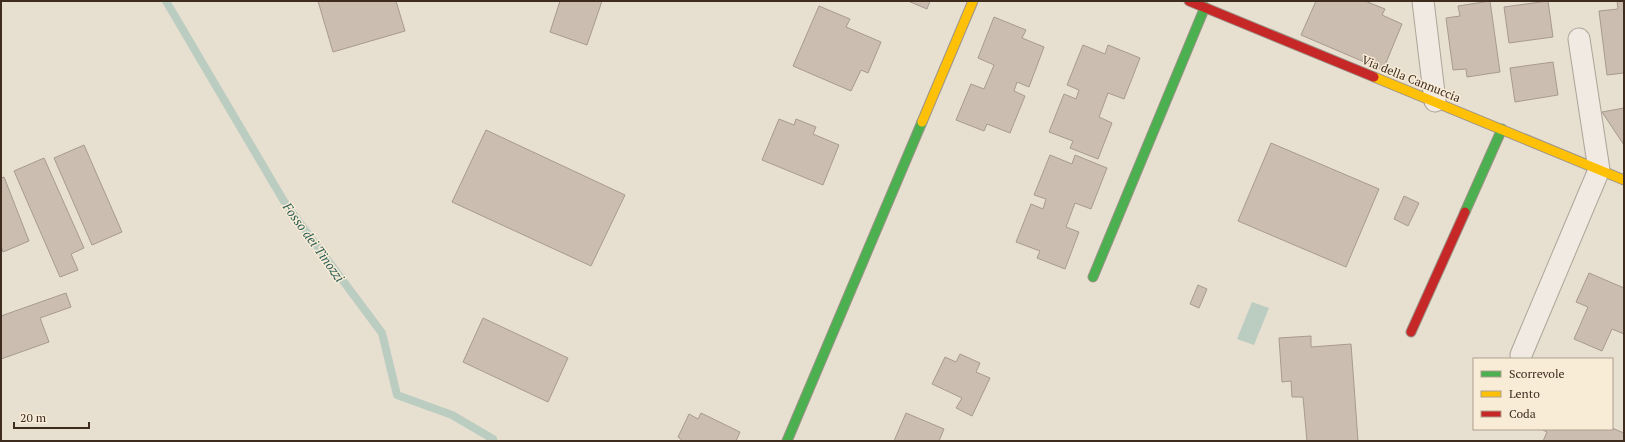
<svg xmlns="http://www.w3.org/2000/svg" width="1625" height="442" font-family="'PT Serif',serif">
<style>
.water{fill:#bbcdc1}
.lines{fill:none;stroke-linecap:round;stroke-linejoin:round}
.stream{stroke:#bbcdc1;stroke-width:8}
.building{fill:#ccbdb1;stroke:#a89a8f}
.street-casing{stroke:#ada498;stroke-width:23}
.fast-casing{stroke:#9d9488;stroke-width:11}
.slow-casing{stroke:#9d9488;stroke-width:11}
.jam-casing{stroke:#9d9488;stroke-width:11}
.street{stroke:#f0eae2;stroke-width:21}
.fast{stroke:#4caf50;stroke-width:9}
.slow{stroke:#ffc107;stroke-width:9}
.jam{stroke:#c62828;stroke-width:9}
.labels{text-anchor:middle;stroke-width:3;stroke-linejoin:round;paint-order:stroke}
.street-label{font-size:12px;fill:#3e2c1f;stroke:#f8ecd7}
.water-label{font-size:13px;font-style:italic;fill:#2d5f58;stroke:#f8ecd7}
</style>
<rect width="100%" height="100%" fill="#e7dfd0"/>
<path class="water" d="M1252 302 1269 308 1254 345 1237 339Z"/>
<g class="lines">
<path class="stream" d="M166 1 285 203 382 333 397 395 452 415 493 439"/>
</g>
<g class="building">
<path d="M318 1H396L405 31 333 52Z"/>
<path d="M560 1H602L587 45 550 32Z"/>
<path d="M908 1H930L927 9Z"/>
<path d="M1316 1H1365L1385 9 1382 15 1402 24 1383 70 1301 35Z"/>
<path d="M1490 1 1500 72 1467 77 1466 69 1453 70 1446 18 1460 16 1458 6Z"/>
<path d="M1548 1 1553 37 1509 43 1504 7Z"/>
<path d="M1617 1H1624V73L1607 75 1599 11 1618 9Z"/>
<path d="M819 6 850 19 846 27 881 42 868 73 861 70 851 91 793 66Z"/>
<path d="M994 17 1026 30 1022 38 1044 47 1029 87 1017 82 1014 91 1025 96 1010 133 987 124 984 131 956 120 971 84 984 89 994 65 978 58Z"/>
<path d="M1083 45 1105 54 1108 45 1140 58 1124 99 1108 93 1099 117 1112 123 1098 159 1070 148 1073 141 1049 132 1064 94 1076 99 1079 90 1067 85Z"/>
<path d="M1553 62 1558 95 1515 102 1510 68Z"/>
<path d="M1624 108V145L1602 112Z"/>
<path d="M779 119 794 125 796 119 816 127 813 134 839 145 823 185 762 160Z"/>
<path d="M486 130 625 195 591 266 452 202Z"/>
<path d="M1271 143 1379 189 1346 267 1238 221Z"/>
<path d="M84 145 122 232 92 245 54 158Z"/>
<path d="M1050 155 1072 164 1075 155 1107 168 1091 209 1075 203 1066 227 1079 232 1065 269 1037 258 1040 251 1016 242 1031 204 1043 209 1046 199 1034 195Z"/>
<path d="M44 158 84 248 71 254 78 270 60 277 14 171Z"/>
<path d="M4 177 29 241 3 252 1 246V178Z"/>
<path d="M1404 196 1419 203 1408 226 1394 219Z"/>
<path d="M1589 273 1624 288V334L1612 329 1602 351 1574 339 1588 307 1576 302Z"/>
<path d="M1198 285 1207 289 1199 308 1190 304Z"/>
<path d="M66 293 71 307 40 318 49 342 1 359V316Z"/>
<path d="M483 318 568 358 548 402 463 362Z"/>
<path d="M1311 336V347L1351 344 1358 441H1307L1303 397H1292L1291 381 1282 382 1279 338Z"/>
<path d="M960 354 980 363 976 372 990 378 972 416 956 408 962 398 932 384 945 357 956 362Z"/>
<path d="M701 413 740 432 736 441H683L678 437 689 414 698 419Z"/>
<path d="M906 413 944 429 939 441H894Z"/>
<path d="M1612 428 1624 433V441H1543L1547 432 1541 429Z"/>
</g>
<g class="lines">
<g class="street-casing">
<g id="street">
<path d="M1423 1 1435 101"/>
<path d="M1521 355 1599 170 1579 39"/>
</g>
</g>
<g class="fast-casing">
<g id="fast">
<path d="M1465 212 1502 129"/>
<path d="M1093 277 1205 7"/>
<path d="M787 441 922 122"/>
</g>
</g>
<g class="slow-casing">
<g id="slow">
<path d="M1374 77 1624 180"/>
<path d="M922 122 973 1"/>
</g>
</g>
<g class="jam-casing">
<g id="jam">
<path d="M1189 1 1374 77"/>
<path d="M1411 332 1465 212"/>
</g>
</g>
<use href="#street" class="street"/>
<use href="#fast" class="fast"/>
<use href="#slow" class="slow"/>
<use href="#jam" class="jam"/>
</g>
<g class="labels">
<g class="street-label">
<text transform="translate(1411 79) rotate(22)" y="4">Via della Cannuccia</text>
</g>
<g class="water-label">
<text transform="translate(314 242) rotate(54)" y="5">Fosso dei Tinozzi</text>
</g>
</g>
<rect width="1625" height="442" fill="none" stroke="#3e2c1f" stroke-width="4"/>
<rect x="1473" y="358" width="140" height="72" fill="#f8ecd7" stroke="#ae9f8d"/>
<rect x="1481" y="371" width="20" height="6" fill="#4caf50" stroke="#ae9f8d"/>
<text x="1509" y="378" font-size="12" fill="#3e2c1f">Scorrevole</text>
<rect x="1481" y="391" width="20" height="6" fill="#ffc107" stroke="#ae9f8d"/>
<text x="1509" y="398" font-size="12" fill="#3e2c1f">Lento</text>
<rect x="1481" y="411" width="20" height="6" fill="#c62828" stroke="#ae9f8d"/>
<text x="1509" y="418" font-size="12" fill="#3e2c1f">Coda</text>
<path d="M14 422v6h75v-6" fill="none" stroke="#3e2c1f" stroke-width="2"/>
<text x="20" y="422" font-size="12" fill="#3e2c1f" stroke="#f8ecd7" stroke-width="3" paint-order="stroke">20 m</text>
</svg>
